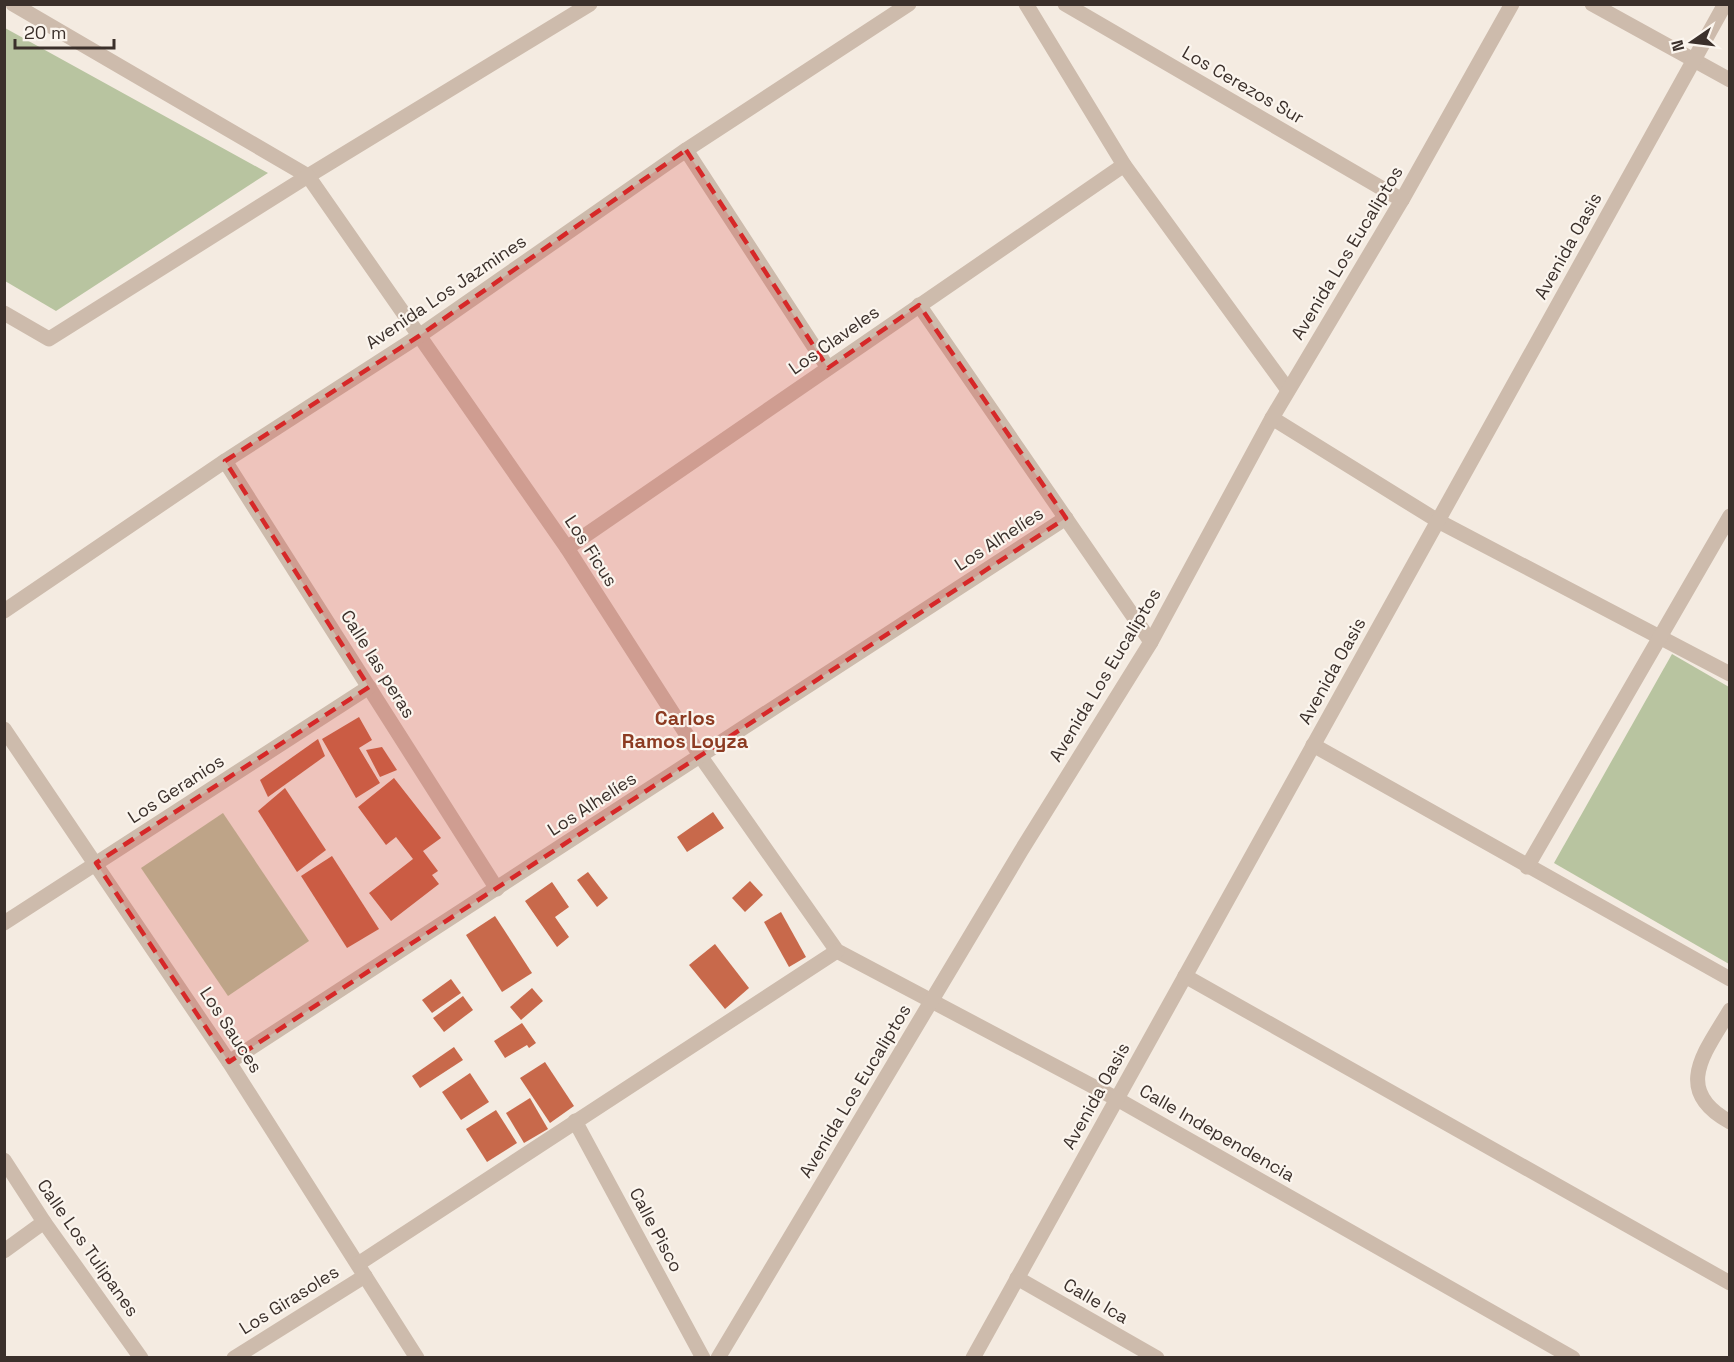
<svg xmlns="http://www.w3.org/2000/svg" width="1734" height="1362" font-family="'Space Grotesk',sans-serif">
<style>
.green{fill:#b8c4a0}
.building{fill:#c8694b}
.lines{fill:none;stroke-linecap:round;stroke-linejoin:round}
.minor{stroke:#cdbbac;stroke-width:15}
.marked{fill:#d62828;fill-opacity:0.2;stroke:#d62828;stroke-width:4.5;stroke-dasharray:12 8;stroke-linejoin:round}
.labels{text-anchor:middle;stroke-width:4.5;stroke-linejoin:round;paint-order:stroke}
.street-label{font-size:18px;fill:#3b302b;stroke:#fbf5ee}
.neighbourhood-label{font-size:20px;font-weight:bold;fill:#8c3b22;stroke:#fbf5ee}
</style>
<rect width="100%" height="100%" fill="#f4ebe1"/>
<g class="green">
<path d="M5 28 268 173 56 311 5 281Z"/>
<path d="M1672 654 1729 687V964L1554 863Z"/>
<path d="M223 813 309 941 228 996 141 868Z"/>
</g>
<g class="building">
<path d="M359 717 372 740 359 748 380 783 356 798 322 739Z"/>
<path d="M318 739 325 756 268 797 260 780Z"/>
<path d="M382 747 397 770 380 777 366 750Z"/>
<path d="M394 778 441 838 423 851 438 871 432 875 439 884 391 921 369 893 413 859 396 837 386 845 358 807Z"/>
<path d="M285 788 326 850 297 872 258 811Z"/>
<path d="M713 812 724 828 687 852 677 837Z"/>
<path d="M332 856 379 929 347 948 301 876Z"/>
<path d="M588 872 608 898 597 907 577 880Z"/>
<path d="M750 881 763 895 745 912 732 898Z"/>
<path d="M552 882 569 907 555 917 569 937 557 947 525 901Z"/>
<path d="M781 912 806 957 789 967 764 922Z"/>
<path d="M495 916 532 973 502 992 466 935Z"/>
<path d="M715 944 749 988 725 1009 689 965Z"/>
<path d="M451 979 461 993 432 1013 422 1000Z"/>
<path d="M532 988 543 1001 521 1020 510 1007Z"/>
<path d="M463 996 473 1010 444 1032 433 1018Z"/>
<path d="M522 1023 536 1043 529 1048 527 1045 505 1058 494 1041Z"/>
<path d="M454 1047 463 1060 420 1088 412 1076Z"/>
<path d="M545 1062 574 1106 550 1123 520 1078Z"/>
<path d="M470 1073 489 1102 461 1120 442 1092Z"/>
<path d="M530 1098 548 1129 524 1143 506 1113Z"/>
<path d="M496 1110 517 1143 487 1162 466 1129Z"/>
</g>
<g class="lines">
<g class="minor">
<path d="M13 4 308 176 590 4"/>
<path d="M1026 4 1124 165 1288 390"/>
<path d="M1065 4 1402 200"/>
<path d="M1592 4 1730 80"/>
<path d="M686 150 828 368"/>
<path d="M919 305 1151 642"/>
<path d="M4 313 49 339 308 176 567 548 701 757 837 951 1117 1099 1573 1358"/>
<path d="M1272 418 1438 521 1730 674"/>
<path d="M225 461 497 889"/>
<path d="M567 548 1124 165"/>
<path d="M4 611 225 461 419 336 686 150 909 4"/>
<path d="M4 729 229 1062 417 1358"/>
<path d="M1313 745 1730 979"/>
<path d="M1527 867 1730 516"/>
<path d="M4 923 369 687"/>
<path d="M1185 976 1730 1283"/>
<path d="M1730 1010C1706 1051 1671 1090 1730 1122"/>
<path d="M229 1062 1066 518"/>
<path d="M575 1121 703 1358"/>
<path d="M4 1160 44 1222 141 1358"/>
<path d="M4 1251 44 1222"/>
<path d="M358 1264 837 951"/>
<path d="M1017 1278 1157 1358"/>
<path d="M234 1358 365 1276"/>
<path d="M718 1358 1021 851 1151 642 1272 418 1402 200 1512 4"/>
<path d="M973 1358 1725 4"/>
</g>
</g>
<path class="marked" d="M686 150 828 368 919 305 1066 518 229 1062 96 863 369 687 225 461 419 336Z"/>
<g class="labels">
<g class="street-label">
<text transform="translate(1243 85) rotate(30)" y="6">Los Cerezos Sur</text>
<text transform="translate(1568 246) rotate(-61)" y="6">Avenida Oasis</text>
<text transform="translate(1347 253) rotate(-59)" y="6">Avenida Los Eucaliptos</text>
<text transform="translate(446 292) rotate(-34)" y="6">Avenida Los Jazmines</text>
<text transform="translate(834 340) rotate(-35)" y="6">Los Claveles</text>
<text transform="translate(999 539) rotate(-33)" y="6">Los Alhelíes</text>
<text transform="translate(591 551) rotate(57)" y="6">Los Ficus</text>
<text transform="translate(378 664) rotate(58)" y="6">Calle las peras</text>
<text transform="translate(1332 671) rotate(-61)" y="6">Avenida Oasis</text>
<text transform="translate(1105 675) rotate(-59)" y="6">Avenida Los Eucaliptos</text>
<text transform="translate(176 789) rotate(-33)" y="6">Los Geranios</text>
<text transform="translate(592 804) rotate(-33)" y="6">Los Alhelíes</text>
<text transform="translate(231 1030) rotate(57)" y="6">Los Sauces</text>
<text transform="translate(855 1091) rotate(-59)" y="6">Avenida Los Eucaliptos</text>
<text transform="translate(1096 1096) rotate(-61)" y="6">Avenida Oasis</text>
<text transform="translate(1217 1133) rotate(30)" y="6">Calle Independencia</text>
<text transform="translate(656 1230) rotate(62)" y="6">Calle Pisco</text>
<text transform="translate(88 1248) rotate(55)" y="6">Calle Los Tulipanes</text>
<text transform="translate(289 1300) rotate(-32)" y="6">Los Girasoles</text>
<text transform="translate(1096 1301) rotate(30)" y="6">Calle Ica</text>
</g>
<g class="neighbourhood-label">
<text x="685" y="725">Carlos<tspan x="685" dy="23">Ramos Loyza</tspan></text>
</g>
</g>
<rect width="1734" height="1362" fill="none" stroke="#3b302b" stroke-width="12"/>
<g transform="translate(1692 42) rotate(256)" stroke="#fbf5ee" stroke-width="4.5" paint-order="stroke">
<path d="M0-4.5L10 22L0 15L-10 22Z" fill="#3b302b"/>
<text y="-9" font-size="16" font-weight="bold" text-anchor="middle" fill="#3b302b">N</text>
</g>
<path d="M15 39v9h99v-9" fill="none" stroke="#3b302b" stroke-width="3"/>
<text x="24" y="39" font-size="18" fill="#3b302b" stroke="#fbf5ee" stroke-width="4.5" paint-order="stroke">20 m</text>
</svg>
